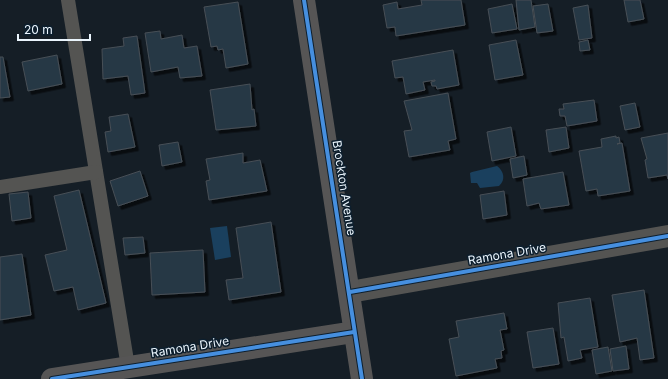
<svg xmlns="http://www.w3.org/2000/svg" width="668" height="379" font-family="Inter,sans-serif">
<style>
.water{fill:#1a405e}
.building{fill:#283744;stroke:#474f56;filter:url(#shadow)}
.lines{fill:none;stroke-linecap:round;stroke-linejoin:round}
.lane{stroke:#545452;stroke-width:14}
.street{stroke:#545452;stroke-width:22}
.secondary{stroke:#565555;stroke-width:22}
.cycleway-casing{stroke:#0d1f2e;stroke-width:6}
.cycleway{stroke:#468fdf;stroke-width:4}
.labels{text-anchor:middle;stroke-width:3;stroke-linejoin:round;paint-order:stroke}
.street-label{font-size:12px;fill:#ebf5fd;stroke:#0d1f2e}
</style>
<defs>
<filter id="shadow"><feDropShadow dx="3.5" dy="3.5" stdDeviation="0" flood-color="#0009"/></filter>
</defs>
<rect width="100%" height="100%" fill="#151e26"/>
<g class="water">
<path d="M497 166C504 171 506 180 499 186L480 188 477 183H471L470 173 472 172Z"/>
<path d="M227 226 231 257 215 260 210 228Z"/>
</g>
<g class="building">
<path d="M421 0H461L465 25 396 36 395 27 387 28 383 5 397 2 398 9 422 5Z"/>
<path d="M516 0H531L535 27 519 30Z"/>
<path d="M624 0H640L644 19 628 22Z"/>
<path d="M238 2 248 64 226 68 223 49 218 50 217 46 211 47 204 7Z"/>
<path d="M512 4 517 29 492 33 488 9Z"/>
<path d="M548 4 553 31 537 33 533 6Z"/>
<path d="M588 5 592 38 579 40 573 8Z"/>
<path d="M160 31 161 39 182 35 184 48 197 46 202 76 180 78 178 67 151 72 145 33Z"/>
<path d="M137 36 145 93 131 95 128 76 103 79 102 49 124 46 123 38Z"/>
<path d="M516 40 523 75 495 80 489 45Z"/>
<path d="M588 40 590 50 580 51 579 42Z"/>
<path d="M453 50 459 85 437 89 436 86H432L431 82 435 81V80L423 82 425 90 406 94 403 77 395 78 392 61Z"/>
<path d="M57 55 62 84 28 91 22 62Z"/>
<path d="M0 57H3L10 97 0 98Z"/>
<path d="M250 84 252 110 254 109 256 126 216 130 210 90Z"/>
<path d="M448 93 456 139 448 141 450 150 409 157 404 131 412 130 404 101Z"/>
<path d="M594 100 597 121 567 126 565 116H560L559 109H564L563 104Z"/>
<path d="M635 103 640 127 625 130 620 106Z"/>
<path d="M128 114 135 147 108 152 105 132 111 131 109 117Z"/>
<path d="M511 127 516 156 492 161 487 132Z"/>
<path d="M566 127 569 148 549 152 546 130Z"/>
<path d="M668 133V179L667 175 648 178 645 160 647 159 641 138Z"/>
<path d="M616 136V138L619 137 620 143 617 144 622 143 630 191 598 196 597 189 586 191 579 151 602 147 601 139Z"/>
<path d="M178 142 182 162 162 166 159 145Z"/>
<path d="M243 153V163L260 160 267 191 209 200 206 181 210 180 206 159Z"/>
<path d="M524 156 527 175 513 178 510 159Z"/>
<path d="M140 171 148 196 118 206 110 181Z"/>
<path d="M563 172 569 205 541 209 539 203 527 206 523 179Z"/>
<path d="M79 190 106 303 78 310 73 287 54 291 45 255 67 250 54 196Z"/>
<path d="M504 191 507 215 483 219 480 195Z"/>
<path d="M28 192 31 218 12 221 9 194Z"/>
<path d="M271 222 281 292 229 300 226 280 243 278 236 228Z"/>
<path d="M143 237 145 253 125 255 123 238Z"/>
<path d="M203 250 205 292 152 295 150 253Z"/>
<path d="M22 254 31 315 0 320V257Z"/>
<path d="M644 290 654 358 640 360 637 338 620 342 612 295Z"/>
<path d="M590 298 598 347 580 350 582 358 568 361 564 337 561 338 558 303Z"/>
<path d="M504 313 507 329 500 330 504 350 501 351 502 358 495 359 497 368 456 376 449 339 459 337 456 321Z"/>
<path d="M553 328 559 364 533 368 527 332Z"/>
<path d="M626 346 629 369 613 371 610 349Z"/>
<path d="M608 347 612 371 596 374 592 350Z"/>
</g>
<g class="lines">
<g class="lane">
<path d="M68 0 128 367"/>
<path d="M0 187 96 172"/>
</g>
<path class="street" d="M350 292 668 236"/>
<g class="secondary">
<path d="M304 0 362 379"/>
<path d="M52 379 354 332"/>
</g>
<g class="cycleway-casing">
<g id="cycleway">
<path d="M304 0 362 379"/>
<path d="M350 292 668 236"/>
<path d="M52 379 354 332"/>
</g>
</g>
<use href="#cycleway" class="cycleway"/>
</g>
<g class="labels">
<g class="street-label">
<text transform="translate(344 188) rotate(81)" y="4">Brockton Avenue</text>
<text transform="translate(507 254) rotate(-10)" y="4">Ramona Drive</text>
<text transform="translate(190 347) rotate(-9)" y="4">Ramona Drive</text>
</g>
</g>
<path d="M18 34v6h72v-6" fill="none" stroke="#ebf5fd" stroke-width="2"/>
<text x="24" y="34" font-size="12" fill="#ebf5fd" stroke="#0d1f2e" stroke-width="3" paint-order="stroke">20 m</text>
</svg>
